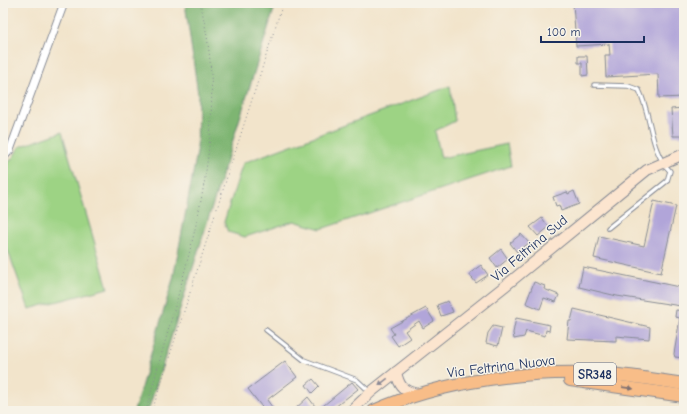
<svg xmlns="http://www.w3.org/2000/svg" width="687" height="414" font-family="'Comic Neue',sans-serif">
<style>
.green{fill:#9dd384;stroke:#5c8171}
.forest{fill:#7eb572;stroke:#4c7268}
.building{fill:#b1a5d9}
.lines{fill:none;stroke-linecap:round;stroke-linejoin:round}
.service-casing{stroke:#868a94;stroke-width:5.5}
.minor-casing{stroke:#868a94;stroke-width:9}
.secondary-casing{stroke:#868a94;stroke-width:12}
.primary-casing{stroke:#868a94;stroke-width:14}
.path{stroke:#868a94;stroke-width:1;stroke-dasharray:1 3;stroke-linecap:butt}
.service{stroke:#fff;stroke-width:3.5}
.minor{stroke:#fff;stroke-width:7}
.secondary{stroke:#fce5cf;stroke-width:10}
.primary{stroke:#f8bd88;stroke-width:12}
.oneway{fill:#8c8a96}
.oneway2{fill:#7e6f71}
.labels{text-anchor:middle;stroke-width:3;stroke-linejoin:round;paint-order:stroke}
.shield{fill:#f7f3e8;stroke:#5d6a87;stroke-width:1}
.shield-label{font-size:13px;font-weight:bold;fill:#1b2f5e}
.street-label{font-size:14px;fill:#1b2f5e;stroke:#f7f3e8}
</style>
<rect width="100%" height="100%" fill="#f7f3e8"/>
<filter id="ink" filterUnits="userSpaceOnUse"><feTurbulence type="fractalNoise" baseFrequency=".025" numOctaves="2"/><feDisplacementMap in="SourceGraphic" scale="8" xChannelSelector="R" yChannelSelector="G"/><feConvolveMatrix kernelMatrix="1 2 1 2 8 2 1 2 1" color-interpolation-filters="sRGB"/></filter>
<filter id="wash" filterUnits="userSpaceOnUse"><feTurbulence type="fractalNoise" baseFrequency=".012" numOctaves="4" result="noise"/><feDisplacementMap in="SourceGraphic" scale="16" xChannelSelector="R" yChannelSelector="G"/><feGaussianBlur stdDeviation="0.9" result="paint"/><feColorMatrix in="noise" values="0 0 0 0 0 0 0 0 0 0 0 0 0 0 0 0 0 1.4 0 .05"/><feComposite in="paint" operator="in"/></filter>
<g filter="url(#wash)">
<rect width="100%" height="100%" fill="#f2e4cb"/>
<g class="green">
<path d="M450 86 455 121 435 131 441 158 507 144 511 166 321 229 294 221 245 237 228 232 224 222 243 163Z"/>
<path d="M62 132 108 288 29 309 3 237V169L14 156 19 147Z"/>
</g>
<path class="forest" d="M185 3H276L150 405 148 411H134L173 279 197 152 198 94Z"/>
<g id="blocks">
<g class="building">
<path d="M573 3H684V97L659 98 658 74 606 77 605 55H610L609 44 576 46Z"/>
<path d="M578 56H587L588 75 582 76V63H578Z"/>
<path d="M684 108V136H673L671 109Z"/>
<path d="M574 191 579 204 561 211 559 205 556 206 553 197 567 192 568 194Z"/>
<path d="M654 201 676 206 661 273 594 258 599 236 644 246Z"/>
<path d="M542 218 549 227 538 236 530 227Z"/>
<path d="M521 234 529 243 517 252 510 243Z"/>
<path d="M501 249 508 259 497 268 490 258Z"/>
<path d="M481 265 488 275 476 283 469 274Z"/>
<path d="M583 267 684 288 681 306 617 296 579 287Z"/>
<path d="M534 282 545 286 544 289 559 295 556 302 544 298 540 309 526 303Z"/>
<path d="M448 301 453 312 441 316 437 305Z"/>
<path d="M426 308 434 321 423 328 419 321 405 331 410 338 398 346 391 336 394 334 390 328Z"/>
<path d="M574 309 650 327 649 339 616 336V341L567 339 569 321H571Z"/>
<path d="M676 310 684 311V358L675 357 674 354 680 318 675 317Z"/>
<path d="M516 318 550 325 549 331 546 330 545 336 526 331 524 337 514 339 513 333Z"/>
<path d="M493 326 502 328 498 346 486 343 488 333Z"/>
<path d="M285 361 297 377 267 400 275 411H265L248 389Z"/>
<path d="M313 379 319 386 312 393 306 385Z"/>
<path d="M352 382 358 389 330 411H293L308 397 318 410Z"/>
</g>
</g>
</g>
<g filter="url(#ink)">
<use href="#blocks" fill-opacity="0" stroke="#868a94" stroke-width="1"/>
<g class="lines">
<g class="service-casing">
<g id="service">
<path d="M594 85 628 86 639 90C652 116 649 150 670 171L667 181 608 228"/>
<path d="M266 330 304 360 357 380 370 392"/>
</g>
</g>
<g class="minor-casing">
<path id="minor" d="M3 158 10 150 64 3"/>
</g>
<g class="secondary-casing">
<g id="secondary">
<path d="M396 372C399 386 403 391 417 394"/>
<path d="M351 411 371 392 505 286 647 170 684 154"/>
</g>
</g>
<g class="primary-casing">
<g id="primary">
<path d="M570 380 684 396"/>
<path d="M374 411C444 380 532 369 609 374 634 376 659 380 684 384"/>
</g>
</g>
<g class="path">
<path d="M146 411C180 278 236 142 200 3"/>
<path d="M152 411 283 3"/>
</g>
<use href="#service" class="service"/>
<use href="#minor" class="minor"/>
<use href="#secondary" class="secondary"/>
<use href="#primary" class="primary"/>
</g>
<defs><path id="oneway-solid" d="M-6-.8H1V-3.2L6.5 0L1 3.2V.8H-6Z"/></defs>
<use class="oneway" href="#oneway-solid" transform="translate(383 382) rotate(142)"/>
<use class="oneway2" href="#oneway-solid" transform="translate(628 388) rotate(8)"/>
</g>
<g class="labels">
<rect class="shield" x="574" y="363" width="42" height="22" rx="3"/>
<g class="shield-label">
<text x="595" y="379">SR348</text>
</g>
<g class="street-label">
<text transform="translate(529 248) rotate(-40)" y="5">Via Feltrina Sud</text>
<text transform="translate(501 366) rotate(-7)" y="5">Via Feltrina Nuova</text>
</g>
</g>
<rect width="687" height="414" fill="none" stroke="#f7f3e8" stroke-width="16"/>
<path d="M541 36v6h103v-6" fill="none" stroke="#1b2f5e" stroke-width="2"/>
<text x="547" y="36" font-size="12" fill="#1b2f5e" stroke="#f7f3e8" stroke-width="3" paint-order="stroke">100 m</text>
</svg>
